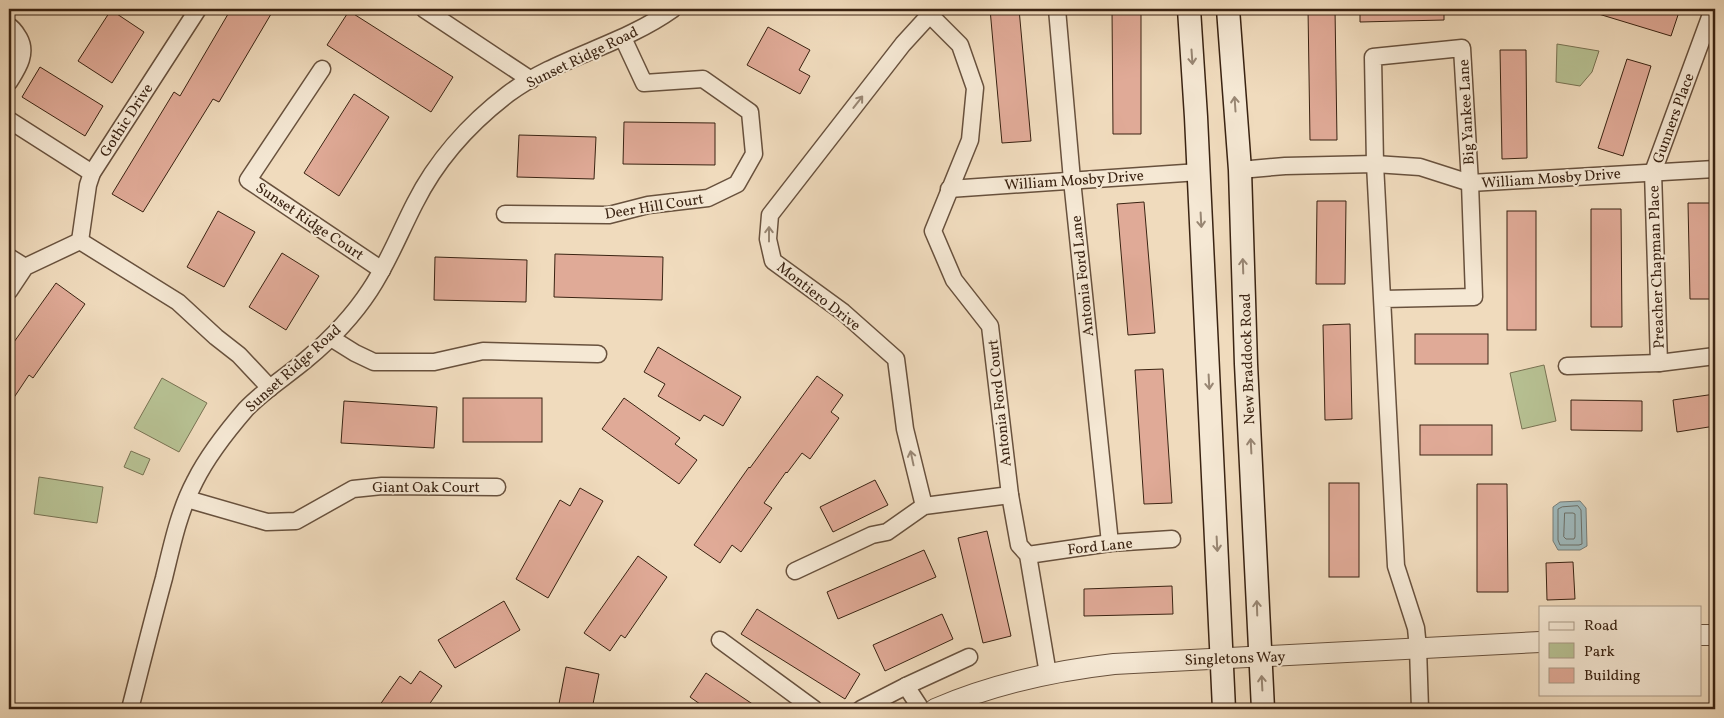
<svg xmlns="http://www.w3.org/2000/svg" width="1724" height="718" font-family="Vollkorn,serif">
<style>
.green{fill:#b7c193;stroke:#787252}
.water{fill:#9eb8bb;stroke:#767c77}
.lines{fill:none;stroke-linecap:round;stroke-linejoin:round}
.shore{stroke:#6c6e66;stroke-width:1}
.building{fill:#e0aa97;stroke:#3a2312}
.minor-casing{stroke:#68513d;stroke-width:19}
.tertiary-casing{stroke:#68513d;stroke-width:22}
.secondary-casing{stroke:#3a2312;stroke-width:25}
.minor{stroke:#f5e8d4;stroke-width:16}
.tertiary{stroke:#f5e8d4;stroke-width:20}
.secondary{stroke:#f5e8d4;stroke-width:22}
.oneway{stroke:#988673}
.labels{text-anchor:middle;stroke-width:4;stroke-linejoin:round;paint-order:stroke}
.street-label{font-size:15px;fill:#3a2312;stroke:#f5e8d4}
</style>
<rect width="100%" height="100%" fill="#f0dbbd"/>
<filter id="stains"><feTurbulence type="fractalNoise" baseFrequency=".004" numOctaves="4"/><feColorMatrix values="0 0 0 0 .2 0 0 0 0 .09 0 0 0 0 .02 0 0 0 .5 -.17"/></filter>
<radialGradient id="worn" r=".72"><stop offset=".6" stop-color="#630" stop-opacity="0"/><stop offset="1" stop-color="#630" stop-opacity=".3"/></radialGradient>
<g class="green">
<path d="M1557 44 1599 51 1592 72 1580 86 1556 82Z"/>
<path d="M1544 365 1556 421 1522 429 1510 373Z"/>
<path d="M162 378 207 403 179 452 134 428Z"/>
<path d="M131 451 150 459 143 475 124 467Z"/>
<path d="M39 477 103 487 97 523 34 514Z"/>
</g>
<path class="water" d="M1580 501 1586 508 1587 546 1580 550H1558L1553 541V507L1560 502Z"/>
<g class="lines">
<g class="shore">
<path d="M1578 506 1581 510 1582 544 1579 545H1560L1558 540V509L1562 507Z"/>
<path d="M1565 513H1573L1575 514V537L1574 539H1566L1564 537Z"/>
</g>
</g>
<g class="building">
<path d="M231 9H274L219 102 213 99 143 212 112 194 174 92 180 96Z"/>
<path d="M990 9H1019L1031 141 1002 143Z"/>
<path d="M1112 9H1141V134H1113Z"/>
<path d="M1308 9H1335L1337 140H1310Z"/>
<path d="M1360 9H1444V20L1360 22Z"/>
<path d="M1592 9H1680L1671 36 1592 12Z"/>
<path d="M111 10 144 32 112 83 78 61Z"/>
<path d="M349 11 453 77 431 112 327 45Z"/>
<path d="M768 27 810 50 799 70 810 76 800 94 747 65Z"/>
<path d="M1500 50H1526L1527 158 1502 159Z"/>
<path d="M1627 59 1651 66 1623 156 1598 148Z"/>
<path d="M40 67 103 106 85 136 22 97Z"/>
<path d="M354 94 389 117 339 196 304 173Z"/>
<path d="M624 122 715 123V165L623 164Z"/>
<path d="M519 135 596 137 594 179 517 177Z"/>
<path d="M1317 201H1346L1345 284H1316Z"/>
<path d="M1144 202 1155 333 1128 335 1117 204Z"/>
<path d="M1688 203H1715V299H1690Z"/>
<path d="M1591 209H1621L1622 327H1591Z"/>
<path d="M218 211 255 232 224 287 187 267Z"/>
<rect x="1507" y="211" width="29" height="119"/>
<path d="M282 253 319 276 286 330 249 307Z"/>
<path d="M555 254 663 257 662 300 554 297Z"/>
<path d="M435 257 527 260 526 302 434 300Z"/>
<path d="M56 283 85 304 33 378 29 375 9 405V349Z"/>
<path d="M1350 324 1352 419 1325 420 1323 325Z"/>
<rect x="1415" y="334" width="73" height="30"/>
<path d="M658 347 741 397 723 426 704 415 700 421 658 396 665 384 644 372Z"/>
<path d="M1163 369 1172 503 1144 504 1135 370Z"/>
<path d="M817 376 843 395 831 412 839 418 810 459 802 453 787 473 786 472 764 503 772 508 741 552 732 545 720 563 694 545 749 467 750 468Z"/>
<path d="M1715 394V426L1677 432 1673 400Z"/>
<rect x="463" y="398" width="79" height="44"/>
<path d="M624 398 680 438 675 444 697 460 679 484 602 429Z"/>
<path d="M1571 400 1642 401V431L1571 430Z"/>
<path d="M344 401 437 407 434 448 341 443Z"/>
<rect x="1420" y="425" width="72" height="30"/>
<path d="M875 480 888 505 833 532 820 507Z"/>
<rect x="1329" y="483" width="30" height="94"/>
<path d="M1477 484H1507L1508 592H1477Z"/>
<path d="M580 488 603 501 548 598 516 579 560 500 570 506Z"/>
<path d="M987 531 1011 636 983 643 958 538Z"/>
<path d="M924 550 936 577 838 619 827 592Z"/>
<path d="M638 556 667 577 625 638 621 635 610 651 584 633Z"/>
<path d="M1573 562 1575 599 1547 600 1546 563Z"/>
<path d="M1172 586 1173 614 1084 616V589Z"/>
<path d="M504 601 520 630 455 668 438 640Z"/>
<path d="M757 609 860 674 845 699 741 634Z"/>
<path d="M942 614 953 639 885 671 873 645Z"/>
<path d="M566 667 599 674 592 709H558Z"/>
<path d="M420 671 442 686 426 709H377L400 676 411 684Z"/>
<path d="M706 673 760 709H707L690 697Z"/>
</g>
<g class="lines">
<g class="minor-casing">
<g id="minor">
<path d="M424 9 531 80"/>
<path d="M1057 9 1072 180 1110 543"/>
<path d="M930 15 960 45 975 88 970 140 933 231 954 280 990 326 1010 495 1019 545 1028 555 1048 674"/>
<path d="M9 26C14 29 16 33 19 38 28 54 17 69 9 82"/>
<path d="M322 69 248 180 382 270"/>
<path d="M9 120 92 173"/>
<path d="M1240 170 1285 166 1375 164 1420 167 1470 183 1715 169"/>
<path d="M949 189 1199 172"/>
<path d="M505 214 609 215 648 205 708 198 737 184 754 154 750 112 703 79 644 83 623 38"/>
<path d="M80 241 88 185 92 173 198 9"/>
<path d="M80 241 178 302 216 337 239 355 270 388"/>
<path d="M9 257 25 267"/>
<path d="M9 291 25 267 80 241"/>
<path d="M1383 299 1474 297 1470 183 1462 48 1373 57 1375 164 1396 566 1416 628 1418 648 1420 709"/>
<path d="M331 338 355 353 374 362H434L483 351 598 354"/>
<path d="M1659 363 1653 172 1713 9"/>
<path d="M1567 366 1659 363 1715 356"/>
<path d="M187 499 267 522 296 521 353 489 382 486 497 487"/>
<path d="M924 506 905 429 896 359 843 312 773 261 768 239 770 215 903 44 935 9"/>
<path d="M1028 555 1110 543 1172 539"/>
<path d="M795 571 872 535 887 532 924 506 1010 495"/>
<path d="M720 640 814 709"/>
<path d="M906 686 921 709"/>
<path d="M130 709C141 666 152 622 164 578 172 545 179 511 195 481 208 455 227 431 246 409 264 390 287 376 307 359 331 339 353 316 370 290 388 263 400 232 415 203 436 161 470 123 508 94 558 57 621 46 673 9"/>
<path d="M861 709 906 686 969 657"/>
</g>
</g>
<g class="tertiary-casing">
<g id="tertiary">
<path d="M1700 635H1715"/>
<path d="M935 709C993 684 1052 671 1114 664L1540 642"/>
</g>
</g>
<g class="secondary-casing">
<g id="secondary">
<path d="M1189 9 1196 117 1224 709"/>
<path d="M1228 9 1240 170 1246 364 1263 709"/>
</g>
</g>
<use href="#minor" class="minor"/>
<use href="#tertiary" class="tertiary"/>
<use href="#secondary" class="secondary"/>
</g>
<defs><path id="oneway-shaft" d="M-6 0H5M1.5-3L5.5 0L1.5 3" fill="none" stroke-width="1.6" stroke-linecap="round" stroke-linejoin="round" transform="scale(1.25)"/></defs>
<g class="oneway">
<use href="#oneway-shaft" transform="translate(1192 57) rotate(86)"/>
<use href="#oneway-shaft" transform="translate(858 102) rotate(-52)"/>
<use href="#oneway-shaft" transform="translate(1235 104) rotate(-94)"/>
<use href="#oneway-shaft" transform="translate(1201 220) rotate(87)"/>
<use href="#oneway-shaft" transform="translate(769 234) rotate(-90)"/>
<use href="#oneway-shaft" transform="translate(1243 266) rotate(-92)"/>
<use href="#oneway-shaft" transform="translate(1209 382) rotate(87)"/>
<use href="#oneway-shaft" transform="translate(1251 446) rotate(-93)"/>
<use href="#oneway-shaft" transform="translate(912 458) rotate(-102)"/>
<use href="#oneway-shaft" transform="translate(1217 544) rotate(87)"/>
<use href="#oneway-shaft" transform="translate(1257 608) rotate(-92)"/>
<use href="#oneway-shaft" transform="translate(1262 683) rotate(-93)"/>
</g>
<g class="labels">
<g class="street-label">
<text transform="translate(582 57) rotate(-26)" y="5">Sunset Ridge Road</text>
<text transform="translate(1466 112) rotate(-93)" y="5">Big Yankee Lane</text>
<text transform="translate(1673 118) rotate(-70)" y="5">Gunners Place</text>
<text transform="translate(126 120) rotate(-57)" y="5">Gothic Drive</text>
<text transform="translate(1551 178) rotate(-4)" y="5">William Mosby Drive</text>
<text transform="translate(1074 180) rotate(-4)" y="5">William Mosby Drive</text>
<text transform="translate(654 206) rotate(-9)" y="5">Deer Hill Court</text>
<text transform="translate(310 221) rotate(34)" y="5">Sunset Ridge Court</text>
<text transform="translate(1656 267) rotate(-92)" y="5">Preacher Chapman Place</text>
<text transform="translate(1082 276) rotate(-96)" y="5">Antonia Ford Lane</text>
<text transform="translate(819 296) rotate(38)" y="5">Montiero Drive</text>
<text transform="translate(1247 359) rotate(-92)" y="5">New Braddock Road</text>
<text transform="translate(293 368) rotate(-42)" y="5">Sunset Ridge Road</text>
<text transform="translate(999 403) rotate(-96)" y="5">Antonia Ford Court</text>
<text x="426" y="492">Giant Oak Court</text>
<text transform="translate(1100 546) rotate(-6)" y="5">Ford Lane</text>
<text transform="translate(1235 658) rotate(-2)" y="5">Singletons Way</text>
</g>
</g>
<rect width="1724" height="718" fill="none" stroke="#f0dbbd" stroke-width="30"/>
<rect x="10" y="10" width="1704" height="698" fill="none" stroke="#3a2312" stroke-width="2.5"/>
<rect x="15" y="15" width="1694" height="688" fill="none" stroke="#3a2312"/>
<rect x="1539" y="606" width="162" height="90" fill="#f5e8d4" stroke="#aa9986"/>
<rect x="1549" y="622" width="25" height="8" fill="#f5e8d4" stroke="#aa9986"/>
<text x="1584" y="630" font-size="15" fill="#3a2312">Road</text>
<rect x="1549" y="643" width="25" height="15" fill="#b7c193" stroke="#aa9986"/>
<text x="1584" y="656" font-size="15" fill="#3a2312">Park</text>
<rect x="1549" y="668" width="25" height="15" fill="#e0aa97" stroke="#aa9986"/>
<text x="1584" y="680" font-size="15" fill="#3a2312">Building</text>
<rect width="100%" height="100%" filter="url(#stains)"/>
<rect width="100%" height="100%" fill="url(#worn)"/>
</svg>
